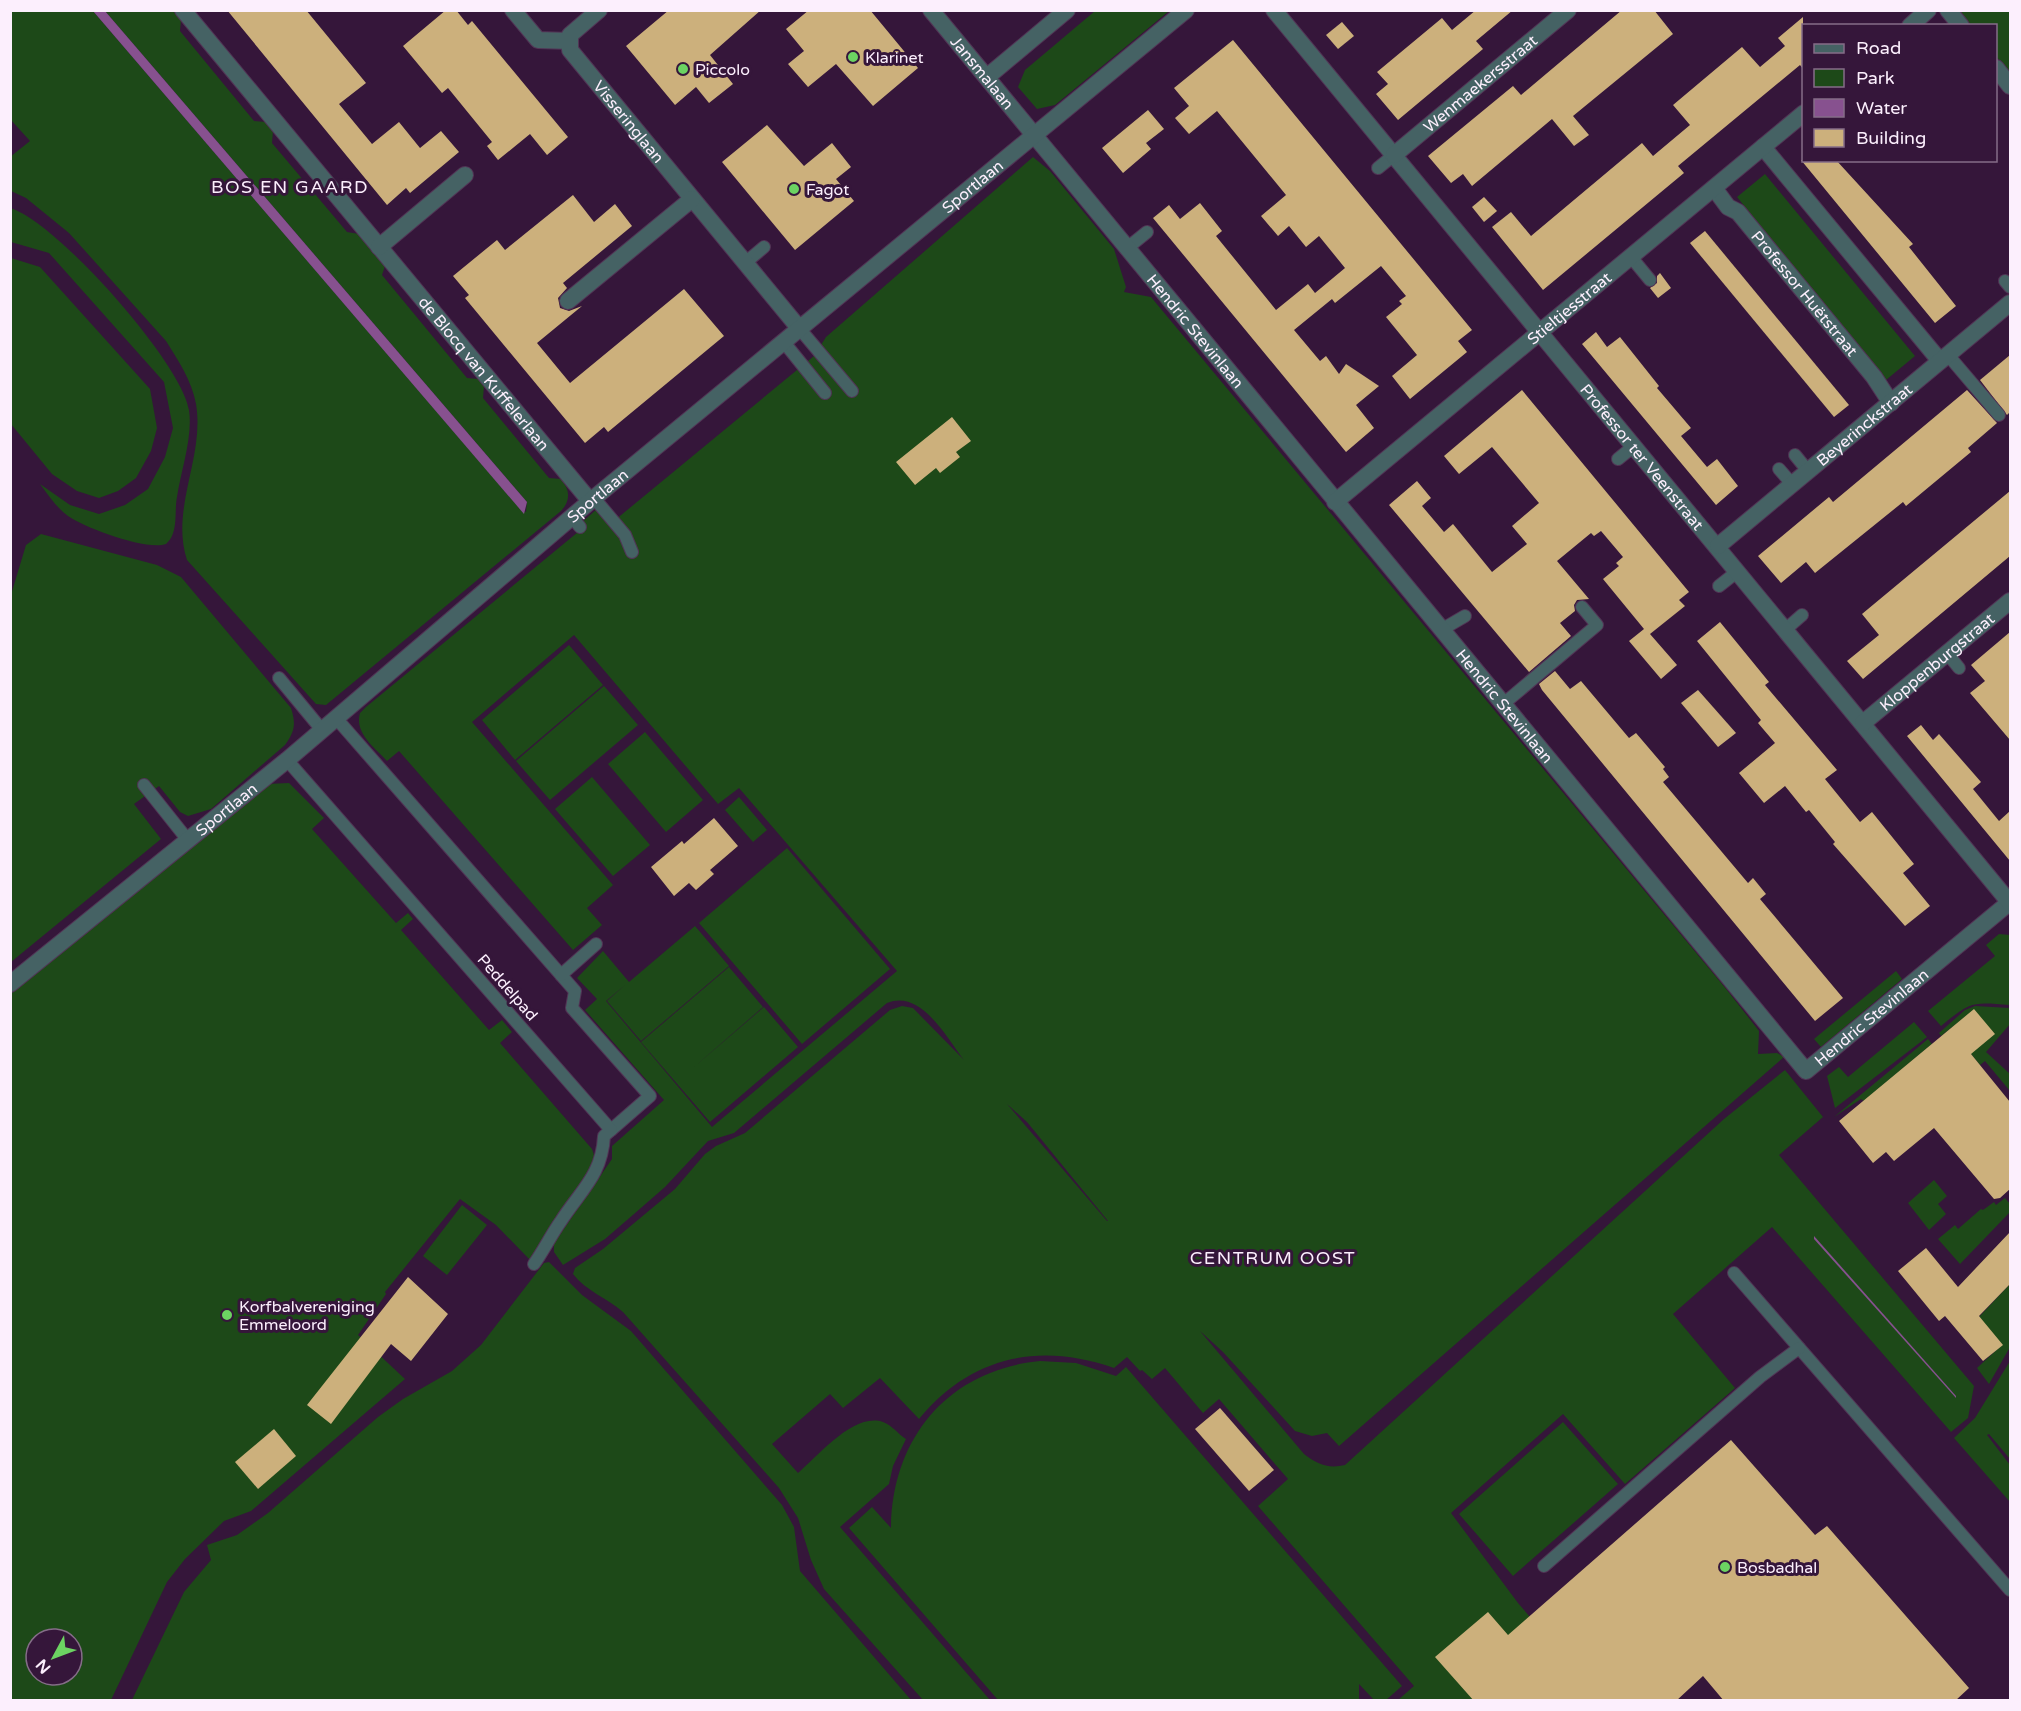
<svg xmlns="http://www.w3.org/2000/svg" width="2021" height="1711" font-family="'Varela Round',sans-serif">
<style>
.green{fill:#1d4918;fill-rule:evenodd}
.water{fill:#87518f}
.building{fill:#ccb07c}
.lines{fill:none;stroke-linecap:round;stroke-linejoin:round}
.service-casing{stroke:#513455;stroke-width:14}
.minor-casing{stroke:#513455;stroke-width:18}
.service{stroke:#456264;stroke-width:12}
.minor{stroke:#456264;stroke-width:16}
.poi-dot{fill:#6cd362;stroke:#35163a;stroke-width:2}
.labels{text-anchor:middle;stroke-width:6;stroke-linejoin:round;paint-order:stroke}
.poi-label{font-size:16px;fill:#fceffd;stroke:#35163a;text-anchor:start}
.street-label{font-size:16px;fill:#fceffd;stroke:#35163a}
.neighbourhood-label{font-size:18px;letter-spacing:1.5px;fill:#fceffd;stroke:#35163a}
</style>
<rect width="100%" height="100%" fill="#35163a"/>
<g class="green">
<path d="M11 11H93L521 510 526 512 527 502 105 11H173L181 20 180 31 254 121 266 122 273 131 272 143 347 232 359 234 385 266 382 275 467 378 478 379 484 386 483 398 549 478 561 479C570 490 571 500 561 511L326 705 316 704 187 560C170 508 205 457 196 404 192 381 178 360 166 341L69 233 26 198 11 191 10 157 30 141 11 120Z"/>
<path d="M1095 11H1169L1055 105 1037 109 1018 87 1025 70Z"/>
<path d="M1960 11H2010V74L1996 56V26L1971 25Z"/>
<path d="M1033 157 1050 171 1114 249 1126 287 1124 292 1151 297 1727 990 1759 1031 1758 1054 1777 1053 1784 1057 1339 1446 1327 1433 1312 1436 1295 1431 1223 1352 1200 1331 1304 1454C1317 1464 1328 1469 1345 1465L1724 1119 1785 1070 1823 1117 1779 1155 1974 1386 1968 1418 1951 1432 1772 1227 1673 1314 1735 1388 1625 1484 1563 1414 1451 1513 1518 1603 1588 1684 1596 1700H1398L1414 1686 1258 1506 1288 1479 1219 1399 1203 1413 1165 1368 1152 1379 1142 1370 1140 1371 1127 1357 1114 1368C1039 1342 971 1356 919 1419L880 1378 843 1408 830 1394 772 1444 798 1473C819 1455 854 1412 883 1422 892 1425 898 1434 906 1439L893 1466 889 1484 840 1527 990 1700H923L824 1589 811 1560 798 1518 779 1488 623 1312C607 1298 586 1291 573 1274L575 1268 603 1249 675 1189 705 1154 716 1146 745 1133 890 1010 902 1006 913 1008 964 1060C946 1037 921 989 887 1003L734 1133 708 1141 665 1187 634 1214 605 1239 563 1265 554 1252V1243L612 1159V1146L664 1100 585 1010 597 999 577 978 603 951 629 982 695 926 729 966 641 1041 607 1001 625 985 606 1001 712 1127 897 971 739 788 718 804 574 635 472 722 613 885 587 908 602 925 573 950 399 751 387 761C375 748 354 733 360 713L366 707 578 532 580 524 597 509 609 525 814 356 826 337ZM1007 1104 1027 1122 1108 1221H1107Z"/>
<path d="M1765 174 1915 356 1886 380 1737 197Z"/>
<path d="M10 208C56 221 182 363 189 410 193 437 181 470 177 497 174 512 179 533 166 544 147 551 85 528 68 516 57 508 48 495 40 484L70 505 99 514 125 505 148 489 165 457 173 428 164 382 49 253 11 242Z"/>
<path d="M11 258 40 267 150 389 157 428 151 451 136 478 118 491 99 498 77 491 52 474 11 424Z"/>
<path d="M41 534 157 565 181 577 291 708C296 724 295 731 285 745L211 809 188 816 180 812 159 786 134 804 161 839 11 962 10 598 26 545Z"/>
<path d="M569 645 603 685 515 760 482 720Z"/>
<path d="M604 686 638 725 550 800 516 761Z"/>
<path d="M645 732 703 800 666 832 608 764Z"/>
<path d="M592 777 650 845 613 876 555 809Z"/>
<path d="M289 783 324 818 312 829 396 923 408 913 413 919 401 930 489 1030 502 1020 512 1032 500 1043 592 1149 594 1155 591 1169 559 1213 530 1260 496 1225 460 1199 385 1292 386 1294 358 1335 405 1379 251 1511 224 1521 185 1559 167 1582 111 1700H11L10 993 267 784ZM36 1639H72V1675H36Z"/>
<path d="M739 797 767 830 753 842 725 810Z"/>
<path d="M787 848 890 969 802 1044 699 923Z"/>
<path d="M1999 934 2010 935V1005C1972 1002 1971 1001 1941 1026L1928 1011 1995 956 1986 945Z"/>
<path d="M729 967 763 1007 694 1067 764 1007 798 1047 710 1122 641 1042Z"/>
<path d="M1896 971 1902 979 1821 1047 1814 1039Z"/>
<path d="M1975 1006 2010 1008V1024L1986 1052 2010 1074V1091L1985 1061 1980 1065 1971 1054 1974 1010 1941 1036 1939 1033 1965 1010Z"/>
<path d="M1914 1022 1927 1037 1835 1108 1827 1076 1839 1067 1848 1077Z"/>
<path d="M1928 1039 1932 1044 1864 1101 1861 1099 1834 1117Z"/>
<path d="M1934 1180 1947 1196 1938 1204 1946 1214 1929 1230 1908 1203Z"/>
<path d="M2005 1198 2010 1204V1212L1960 1264 1938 1239 1955 1225 1958 1229 1981 1209 1983 1210 1994 1202 1996 1205Z"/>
<path d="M462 1205 487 1225 447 1275 423 1256Z"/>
<path d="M549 1262 582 1295 631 1331 782 1505 794 1527 800 1571 911 1700H132L184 1592 211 1560 207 1545 237 1535 268 1513 378 1417 403 1399 452 1371 481 1345 544 1263Z"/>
<path d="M2010 1284V1347L1989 1384 1977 1368 2002 1345 1979 1317Z"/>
<path d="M1040 1361 1076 1363 1116 1376 1126 1367 1402 1686 1386 1700H1374L1359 1684V1700H998L849 1528 872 1507 891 1528C892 1438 948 1370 1040 1361Z"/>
<path d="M2010 1361V1459L1989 1434 1987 1435 2010 1465V1502L1954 1438 1975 1418Z"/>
<path d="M1563 1422 1618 1484 1513 1576 1459 1514Z"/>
</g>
<g class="water">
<path d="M93 11H105L527 502 524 514Z"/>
<path d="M1814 1236 1956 1396V1398L1814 1239Z"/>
</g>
<g class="building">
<path d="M227 10H306L366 83 339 104 372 144 399 122 420 148 441 131 459 152 410 193 406 188 387 205Z"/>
<path d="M446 10H456L468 25 472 21 568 137 547 155 530 134 498 160 487 146 492 142 448 88 442 93 403 46Z"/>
<path d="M669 10H761L710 55 733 84 709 103 696 87 675 105 626 46Z"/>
<path d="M809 10H870L918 68 873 106 836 64 808 87 788 64 804 51 786 29Z"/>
<path d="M1476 10H1513L1476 41 1483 49 1398 120 1376 94 1388 84 1377 72 1442 18 1452 30Z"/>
<path d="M1622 10H1654L1673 34 1573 116 1589 135 1574 146 1552 119 1472 186 1463 174 1451 183 1428 156 1513 86 1521 95Z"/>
<path d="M1803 17V69L1800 65 1678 166 1684 173 1543 290 1492 227 1511 212 1531 236 1642 143 1653 156 1690 125 1673 105 1742 47 1760 67 1785 46 1778 38Z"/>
<path d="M1342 22 1354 36 1338 49 1326 35Z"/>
<path d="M1233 40 1472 330 1458 341 1467 352 1410 399 1392 376 1417 355 1386 317 1402 304 1399 301 1406 296 1381 266 1335 303 1332 299 1294 330 1320 361 1326 356 1339 374 1346 364 1379 386 1356 405 1374 428 1346 452 1153 218 1169 205 1180 219 1200 203 1222 231 1216 236 1276 310 1308 284 1315 293 1345 268 1319 236 1306 247 1289 226 1278 236 1261 216 1286 195 1217 111 1189 134 1175 118 1189 106 1174 88Z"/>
<path d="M1148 110 1164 129 1146 143 1151 149 1123 173 1102 148Z"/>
<path d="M767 125 804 166 832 143 851 167 836 179 854 201 795 250 722 162Z"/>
<path d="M1801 160H1836L1913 244 1909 247 1956 306 1935 323Z"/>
<path d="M573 195 594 222 615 204 632 226 563 283 567 288 558 298 560 308 569 311 582 306 537 343 570 383 684 289 724 336 608 432 604 427 585 443 465 298 469 295 453 276 497 240 505 250Z"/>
<path d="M1484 197 1497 211 1484 222 1472 207Z"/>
<path d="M1705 231 1849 405 1834 417 1690 243Z"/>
<path d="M1660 273 1671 288 1658 298 1650 288 1657 283V276Z"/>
<path d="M1596 332 1607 347 1620 337 1659 386 1657 388 1691 428 1681 436 1707 467 1717 459 1738 486 1716 505 1582 344Z"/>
<path d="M2010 355V412L2007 415 1980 380Z"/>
<path d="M1522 390 1689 592 1679 600 1685 606 1650 634 1677 665 1661 679 1629 641 1644 629 1603 579 1619 566 1616 563 1623 557 1601 531 1594 536 1591 533 1557 561 1589 599 1577 600 1574 605 1575 611 1560 623 1571 636 1529 672 1389 505 1417 481 1431 498 1422 506 1444 532 1453 524 1492 572 1527 544 1512 526 1539 503 1492 447 1459 474 1444 456Z"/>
<path d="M1967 390 1997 423 1968 448 1971 452 1906 506 1903 502 1815 573 1806 562 1781 583 1758 556 1829 497 1833 502Z"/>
<path d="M952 417 971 441 956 452 960 457 940 473 936 468 915 485 896 462Z"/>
<path d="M2010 491V556L1863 679 1847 661 1879 635 1862 614Z"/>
<path d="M1720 622 1769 682 1765 685 1837 770 1825 779 1860 822 1872 812 1914 864 1903 873 1930 906 1905 926 1833 844 1835 842 1809 810 1806 812 1785 786 1764 803 1739 773 1775 743 1758 723 1761 720 1697 641Z"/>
<path d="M2010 632V740L1970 693 1985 681 1971 665Z"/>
<path d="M1555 671 1570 689 1581 681 1629 738 1636 733 1665 767 1663 769 1669 777 1663 782 1748 883 1753 878 1766 894 1760 899 1843 998 1815 1021 1542 690 1539 684Z"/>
<path d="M1698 690 1736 733 1718 747 1681 703Z"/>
<path d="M1921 725 1933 740 1939 734 1981 782 1973 789 1999 821 2010 811V861L1907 736Z"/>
<path d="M714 818 738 846 710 870 714 874 696 890 689 883 674 896 651 867 682 841 684 844Z"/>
<path d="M1974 1009 1995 1034 1971 1054 2010 1102V1189L2000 1198 1994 1199 1934 1128 1894 1161 1886 1152 1873 1163 1839 1121Z"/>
<path d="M2010 1232V1284L1979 1316 2003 1345 1983 1361 1945 1316 1939 1321 1898 1271 1926 1248 1958 1287Z"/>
<path d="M408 1277 448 1314 411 1361 391 1344 331 1424 307 1405Z"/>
<path d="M1220 1408 1274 1470 1249 1491 1195 1429Z"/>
<path d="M274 1429 296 1456 258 1489 235 1462Z"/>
<path d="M1731 1440 1815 1535 1827 1526 1969 1688 1955 1701H1724L1703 1676 1676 1701H1474L1435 1657 1488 1612 1508 1635Z"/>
</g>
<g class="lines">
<g class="service-casing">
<g id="service">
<path d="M1378 168 1394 155"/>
<path d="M1126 249 1147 232"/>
<path d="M1631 257 1650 280"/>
<path d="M745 263 764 247"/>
<path d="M2005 281 2010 287"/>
<path d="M799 328 852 391"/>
<path d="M783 341 825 393"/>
<path d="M1948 355 1999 415"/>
<path d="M1795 455 1808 471"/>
<path d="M1618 459 1634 446"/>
<path d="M1779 469 1792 484"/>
<path d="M594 498 625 535 632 552"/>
<path d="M572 517 580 527"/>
<path d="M1719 586 1738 571"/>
<path d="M1786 629 1802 615"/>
<path d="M1441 630 1465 616"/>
<path d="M1947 653 1959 668"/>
<path d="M279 678 322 730"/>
<path d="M1502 705 1597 625 1582 607"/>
<path d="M336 718 575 991 572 1008 650 1096 611 1130"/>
<path d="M287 760 611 1130 604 1136C602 1175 581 1190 561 1221 551 1235 544 1250 534 1264"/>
<path d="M144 785 187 839"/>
<path d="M561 975 596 944"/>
<path d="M1734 1273 2010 1590"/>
<path d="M1544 1566 1760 1377 1799 1348"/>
</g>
</g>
<g class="minor-casing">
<g id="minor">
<path id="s1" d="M183 10 590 501"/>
<path d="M513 10 538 40 570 41"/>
<path id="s2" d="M599 10 570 35V50L799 328"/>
<path id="s3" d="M931 10 1806 1071 2010 902"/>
<path id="s4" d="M1274 10 2010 903"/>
<path d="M1948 10 1961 26"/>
<path d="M1910 26 1928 10"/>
<path d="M1996 68 2010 86"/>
<path d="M987 77 1067 10"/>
<path d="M1763 147 1940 361"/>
<path id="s5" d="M1394 155 1568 10"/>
<path id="s6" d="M1714 188 1728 207 1738 212 1874 377 1891 403"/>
<path d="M379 247 465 175"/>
<path d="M568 301 692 199"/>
<path id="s7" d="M1335 502 1804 113"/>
<path id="s8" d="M1718 546 2010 303"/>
<path id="s9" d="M1863 723 2010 601"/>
<path id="s10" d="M10 984 287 760 594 498 1186 10"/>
</g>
</g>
<use href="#service" class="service"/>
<use href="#minor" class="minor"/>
</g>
<g class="poi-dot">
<circle cx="853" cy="57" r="6"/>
<circle cx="683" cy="69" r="6"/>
<circle cx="794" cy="189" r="6"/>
<circle cx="227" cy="1315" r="6"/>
<circle cx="1725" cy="1567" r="6"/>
</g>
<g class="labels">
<g class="poi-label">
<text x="865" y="63">Klarinet</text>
<text x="695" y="75">Piccolo</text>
<text x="806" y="195">Fagot</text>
<text x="239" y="1312">Korfbalvereniging<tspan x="239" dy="18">Emmeloord</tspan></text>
<text x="1737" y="1573">Bosbadhal</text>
</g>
<g class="street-label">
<text dy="6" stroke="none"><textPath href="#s3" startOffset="81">Jansmalaan</textPath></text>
<text dy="6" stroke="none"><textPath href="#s5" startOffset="112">Wenmaekersstraat</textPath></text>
<text dy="6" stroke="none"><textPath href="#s2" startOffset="146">Visseringlaan</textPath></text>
<text dy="6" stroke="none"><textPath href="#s10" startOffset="1250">Sportlaan</textPath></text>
<text dy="6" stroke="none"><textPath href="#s6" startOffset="140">Professor Huëtstraat</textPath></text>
<text dy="6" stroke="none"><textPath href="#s7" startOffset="304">Stieltjesstraat</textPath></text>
<text dy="6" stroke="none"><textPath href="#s3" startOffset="416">Hendric Stevinlaan</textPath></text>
<text dy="6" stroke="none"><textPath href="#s1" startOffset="472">de Blocq van Kuffelerlaan</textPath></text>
<text dy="6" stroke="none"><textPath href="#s8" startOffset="190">Beyerinckstraat</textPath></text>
<text dy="6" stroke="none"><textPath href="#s4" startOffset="579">Professor ter Veenstraat</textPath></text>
<text dy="6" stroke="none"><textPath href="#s10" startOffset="764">Sportlaan</textPath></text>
<text dy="6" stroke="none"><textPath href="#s9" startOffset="96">Kloppenburgstraat</textPath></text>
<text dy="6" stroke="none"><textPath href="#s3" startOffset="902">Hendric Stevinlaan</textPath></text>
<text dy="6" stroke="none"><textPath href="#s10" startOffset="278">Sportlaan</textPath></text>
<text transform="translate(508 987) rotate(49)" y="6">Peddelpad</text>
<text dy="6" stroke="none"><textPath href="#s3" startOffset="1460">Hendric Stevinlaan</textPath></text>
</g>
<g class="neighbourhood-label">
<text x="290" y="193">BOS EN GAARD</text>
<text x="1273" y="1264">CENTRUM OOST</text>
</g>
</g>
<rect width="2021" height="1711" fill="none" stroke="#fceffd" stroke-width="24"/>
<rect x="1802" y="24" width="195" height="138" fill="#35163a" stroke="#856d88" stroke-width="1.5"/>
<rect x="1814" y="44" width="30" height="9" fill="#456264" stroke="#856d88" stroke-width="1.5"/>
<text x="1856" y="54" font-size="18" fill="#fceffd">Road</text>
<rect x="1814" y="69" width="30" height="18" fill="#1d4918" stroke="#856d88" stroke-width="1.5"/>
<text x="1856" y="84" font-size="18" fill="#fceffd">Park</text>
<rect x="1814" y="99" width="30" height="18" fill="#87518f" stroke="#856d88" stroke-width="1.5"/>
<text x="1856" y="114" font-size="18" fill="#fceffd">Water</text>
<rect x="1814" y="129" width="30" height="18" fill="#ccb07c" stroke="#856d88" stroke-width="1.5"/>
<text x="1856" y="144" font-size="18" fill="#fceffd">Building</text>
<g transform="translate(54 1657) rotate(229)"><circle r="28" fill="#35163a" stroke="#856d88" stroke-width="1.5"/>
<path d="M0-4.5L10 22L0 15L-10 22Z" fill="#6cd362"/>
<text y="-9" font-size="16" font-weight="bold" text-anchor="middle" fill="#fceffd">N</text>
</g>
</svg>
